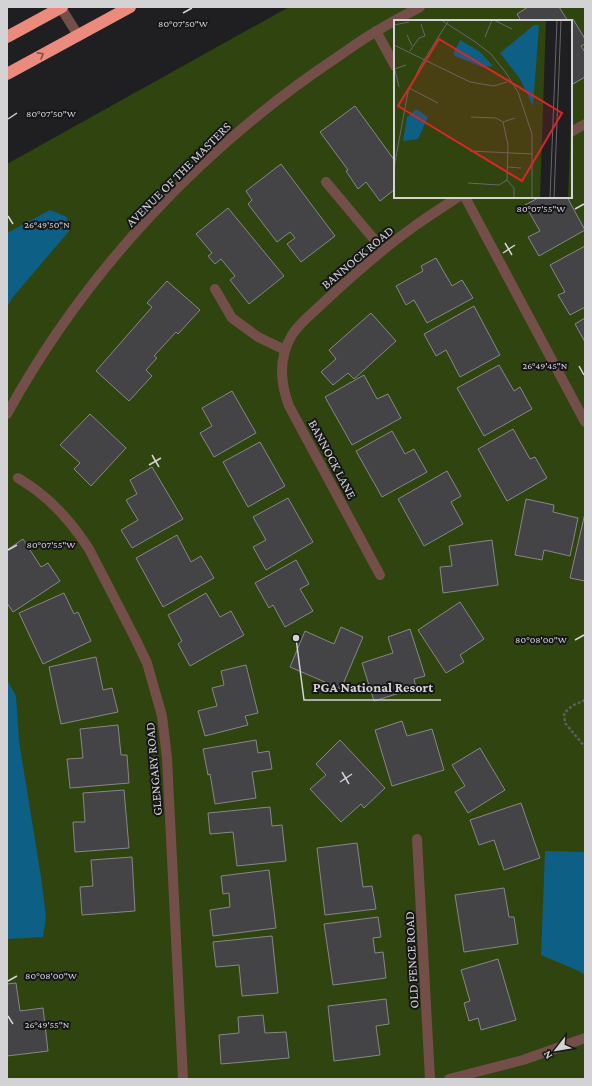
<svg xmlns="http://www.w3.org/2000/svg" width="592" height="1086" font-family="'Crimson Pro',serif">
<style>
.green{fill:#2f440f;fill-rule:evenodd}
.water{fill:#0e5f86}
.building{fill:#444447;stroke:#87868a}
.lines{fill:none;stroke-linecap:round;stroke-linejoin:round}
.path{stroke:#5d5d5f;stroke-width:2.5;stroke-dasharray:3 2;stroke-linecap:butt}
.lane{stroke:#744e48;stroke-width:10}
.street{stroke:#744e48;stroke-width:10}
.highway{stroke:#eb8b7d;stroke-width:12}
.oneway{stroke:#80504b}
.ticks{fill:none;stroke:#d3d2d4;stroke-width:1.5}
.labels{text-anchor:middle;stroke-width:4;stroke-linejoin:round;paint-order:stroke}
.street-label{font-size:13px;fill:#d3d2d4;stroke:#161619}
.inset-road{fill:none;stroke:#676769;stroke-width:1}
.view{fill:#d62828;fill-opacity:0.15;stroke:#d62828;stroke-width:2}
.inset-edge{fill:none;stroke:#d3d2d4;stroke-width:2}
.ticks-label{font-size:10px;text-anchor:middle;fill:#d3d2d4;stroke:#161619;stroke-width:4;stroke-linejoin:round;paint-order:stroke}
.leader{fill:none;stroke:#d3d2d4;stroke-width:1.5}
.callout-dot{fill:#d3d2d4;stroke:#161619;stroke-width:1.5}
.callout-label{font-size:14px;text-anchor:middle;font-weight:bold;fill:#d3d2d4;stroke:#161619;stroke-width:4;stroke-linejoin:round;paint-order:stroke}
</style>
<rect width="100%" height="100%" fill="#1f1f22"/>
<path class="green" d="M289 7H585V1079H7V164ZM395 21H571V197H395Z"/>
<g class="water">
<path d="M50 210 67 217 70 230 13 297 7 307V233Z"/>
<path d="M7 680 16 696 19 741 41 877 46 917 43 937 7 939Z"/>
<path d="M545 851 585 852V975L579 971 541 955Z"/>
</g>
<g class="building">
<path d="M528 7H559L568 21H521L517 14Z"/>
<path d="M573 19 585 39V44L581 46 585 52V77L571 85 570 21Z"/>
<path d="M355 106 395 161V189L380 201 366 182 358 189 346 171 348 170 320 132Z"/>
<path d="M281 164 335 236 301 262 287 244 295 238 290 232 277 242 248 204 252 200 246 191Z"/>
<path d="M540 197H567L585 230 539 256 528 237 540 231 525 205Z"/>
<path d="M228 208 284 276 249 304 230 280 235 276 221 259 215 264 208 256 212 253 196 234Z"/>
<path d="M585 246V307L570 315 558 295 565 292 550 265Z"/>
<path d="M436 258 452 286 462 280 473 298 427 323 414 300 406 305 396 286 423 271 421 266Z"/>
<path d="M167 281 200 310 178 334 176 332 154 356 157 358 146 370 152 376 129 401 96 371 152 307 147 303Z"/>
<path d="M474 306 500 355 460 377 446 350 436 356 424 334Z"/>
<path d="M371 313 396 341 354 379 348 373 333 385 321 372 336 359 329 350Z"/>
<path d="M585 318V342L575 324Z"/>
<path d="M499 365 514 391 520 387 532 409 484 436 457 388Z"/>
<path d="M364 375 377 399 388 394 401 418 352 445 325 397Z"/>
<path d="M232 391 256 433 214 457 200 433 212 426 202 408Z"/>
<path d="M90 414 126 448 91 486 74 469 80 463 60 445Z"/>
<path d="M513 429 530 459 535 457 547 478 507 501 478 449Z"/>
<path d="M392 431 405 454 414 449 427 472 382 497 356 451Z"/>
<path d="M260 442 285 486 248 507 223 462Z"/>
<path d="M152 467 183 519 132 548 121 530 138 520 126 500 137 494 130 480Z"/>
<path d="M447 471 461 496 451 502 463 524 424 546 398 499Z"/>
<path d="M288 498 313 542 266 570 253 547 266 540 253 517Z"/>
<path d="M526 499 554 505 553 512 578 518 570 556 544 550 542 560 515 555Z"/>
<path d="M585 513V581L570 578Z"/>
<path d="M177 535 191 562 201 556 214 578 163 607 136 558Z"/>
<path d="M23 539 41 567 48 563 60 581 13 612 7 603V550Z"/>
<path d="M492 540 498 585 443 593 440 567 452 566 449 546Z"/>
<path d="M296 560 309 584 300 589 313 611 285 627 273 605 269 608 255 583Z"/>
<path d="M64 593 74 614 78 612 91 641 43 664 19 613Z"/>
<path d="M206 593 220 617 231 611 244 635 190 666 178 644 182 641 168 615Z"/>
<path d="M460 602 484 639 460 655 464 662 446 673 418 630Z"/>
<path d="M341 627 363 637 341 689 290 667 305 631 334 644Z"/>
<path d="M410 629 425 676 414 679 416 688 374 701 362 663 393 653 388 637Z"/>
<path d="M96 657 103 690 112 688 118 712 61 724 49 667Z"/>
<path d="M246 665 258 713 245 716 248 725 205 736 198 711 217 706 212 688 224 685 221 671Z"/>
<path d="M402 721 407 736 432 729 444 770 392 786 375 730Z"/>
<path d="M118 725 121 755H127L129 783 70 788 67 759 83 758 80 729Z"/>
<path d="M256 740 258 753 269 751 272 769 252 772 256 798 215 804 210 774 208 775 203 749Z"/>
<path d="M340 740 385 788 364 808 361 804 341 822 310 789 326 775 316 764Z"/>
<path d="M480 748 505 790 468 813 455 792 465 786 452 765Z"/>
<path d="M124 790 129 848 75 852 73 822H85L83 793Z"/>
<path d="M521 803 540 858 504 870 494 840 479 845 470 820Z"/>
<path d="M270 807 272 826 282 825 286 861 237 866 233 832 210 834 208 813Z"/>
<path d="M357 843 363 887 372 886 376 909 325 915 317 848Z"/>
<path d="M132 857 135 911 82 915 80 887 93 886 91 860Z"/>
<path d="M269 870 276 928 213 936 210 910 230 907 229 893 223 894 221 876Z"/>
<path d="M504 888 509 917H514L518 944 464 952 455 895Z"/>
<path d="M378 917 381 937 373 938 375 953 383 952 386 978 333 985 324 924Z"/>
<path d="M272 936 278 993 242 996 239 965 216 967 213 942Z"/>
<path d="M498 959 516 1020 481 1030 478 1018 469 1021 464 1003 470 1001 461 970Z"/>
<path d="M16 983 20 1011 43 1008 48 1051 7 1056V984Z"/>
<path d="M386 999 389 1024 376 1026 380 1055 334 1061 328 1006Z"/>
<path d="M263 1015 265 1033 286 1032 289 1058 221 1064 219 1035 239 1033 238 1017Z"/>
</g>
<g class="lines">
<path class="path" d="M585 700 572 706 564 713 565 723 585 747"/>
<path class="lane" d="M61 8 78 35"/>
<g class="street">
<path d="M376 31 395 66"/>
<path d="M571 132 585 124"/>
<path d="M326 182 383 250"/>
<path d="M465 197 585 422"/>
<path d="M215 289 232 318 258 337 285 350"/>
<path d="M7 414C86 270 203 146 339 56 352 47 364 38 377 31 391 22 405 15 420 7"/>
<path d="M18 478C26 483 34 488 41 494 60 509 76 529 89 549L135 638 147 663 162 716 167 758 183 1079"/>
<path d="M380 575 289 406C280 382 278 358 292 335 299 323 313 313 324 302 352 276 381 250 412 228 427 217 443 207 458 197"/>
<path d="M417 839 430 1079"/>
<path d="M449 1079 523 1060 585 1038"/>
</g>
<g class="highway">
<path d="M7 37 62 7"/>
<path d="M7 74 130 7"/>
</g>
</g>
<defs><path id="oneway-chevron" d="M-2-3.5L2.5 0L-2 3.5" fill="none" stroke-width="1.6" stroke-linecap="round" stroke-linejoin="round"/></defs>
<use class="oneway" href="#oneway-chevron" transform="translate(41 55) rotate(-29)"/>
<path class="ticks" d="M183 13 192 8M8 119 17 113M575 209 584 204M8 216 13 224M505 243 512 255M503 253 515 245M579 366 584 375M152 455 159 467M149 465 161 458M8 550 17 545M575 640 584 635M342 772 349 784M340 782 352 774M8 981 17 976M8 1016 13 1024"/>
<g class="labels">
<g class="street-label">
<text transform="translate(178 174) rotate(-45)" y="5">AVENUE OF THE MASTERS</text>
<text transform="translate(357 257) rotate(-40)" y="5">BANNOCK ROAD</text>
<text transform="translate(333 459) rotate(62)" y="5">BANNOCK LANE</text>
<text transform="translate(153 769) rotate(-95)" y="5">GLENGARY ROAD</text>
<text transform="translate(411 960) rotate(-93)" y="5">OLD FENCE ROAD</text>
</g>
</g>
<g transform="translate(394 20)">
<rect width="178" height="178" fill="#1f1f22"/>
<path d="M0 0H152L146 178H0ZM178 77V178H174Z" fill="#2f440f"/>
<path d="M140 5H145L139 86 126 59 106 33ZM66 20 85 31 99 46 88 47 61 36 59 34ZM22 89 34 97 24 119 9 121 13 97Z" fill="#0e5f86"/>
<path class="inset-road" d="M47 0 80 21 97 34 112 53 124 72 138 114V178M100 0 118 9M0 5 15 2M13 15 18 26M0 16V42M91 17 98 0M0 25 76 62 100 66 113 62M16 31 25 18 31 16 27 4M0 46 5 67M0 49 12 45M15 68 44 83M77 97 102 98 109 102M109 102 121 98M76 131 139 134M114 147 127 148M113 160 120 168V178M0 161 1 142 14 72 27 45 55 0M74 163 105 165 113 160 114 125 109 102M156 178 163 0M160 178 167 0"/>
<path class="view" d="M45 19 168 93 128 161 4 86Z"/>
<rect width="178" height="178" class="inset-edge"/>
</g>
<g class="ticks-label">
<text x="183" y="27">80°07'50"W</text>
<text x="51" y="117">80°07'50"W</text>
<text x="541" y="212">80°07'55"W</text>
<text x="47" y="228">26°49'50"N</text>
<text x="545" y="369">26°49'45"N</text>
<text x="51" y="548">80°07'55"W</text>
<text x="541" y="643">80°08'00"W</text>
<text x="51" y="979">80°08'00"W</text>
<text x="47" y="1028">26°49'55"N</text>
</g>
<path class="leader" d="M296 638L304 700H441"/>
<circle class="callout-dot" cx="296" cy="638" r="4"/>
<g class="callout-label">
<text x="373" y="692">PGA National Resort</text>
</g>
<rect width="592" height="1086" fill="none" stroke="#d3d2d4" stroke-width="16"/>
<g transform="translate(556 1050) rotate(239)" stroke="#161619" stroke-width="3" paint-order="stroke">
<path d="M0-3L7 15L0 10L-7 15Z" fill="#d3d2d4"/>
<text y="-6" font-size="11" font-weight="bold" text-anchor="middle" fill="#d3d2d4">N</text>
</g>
</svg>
